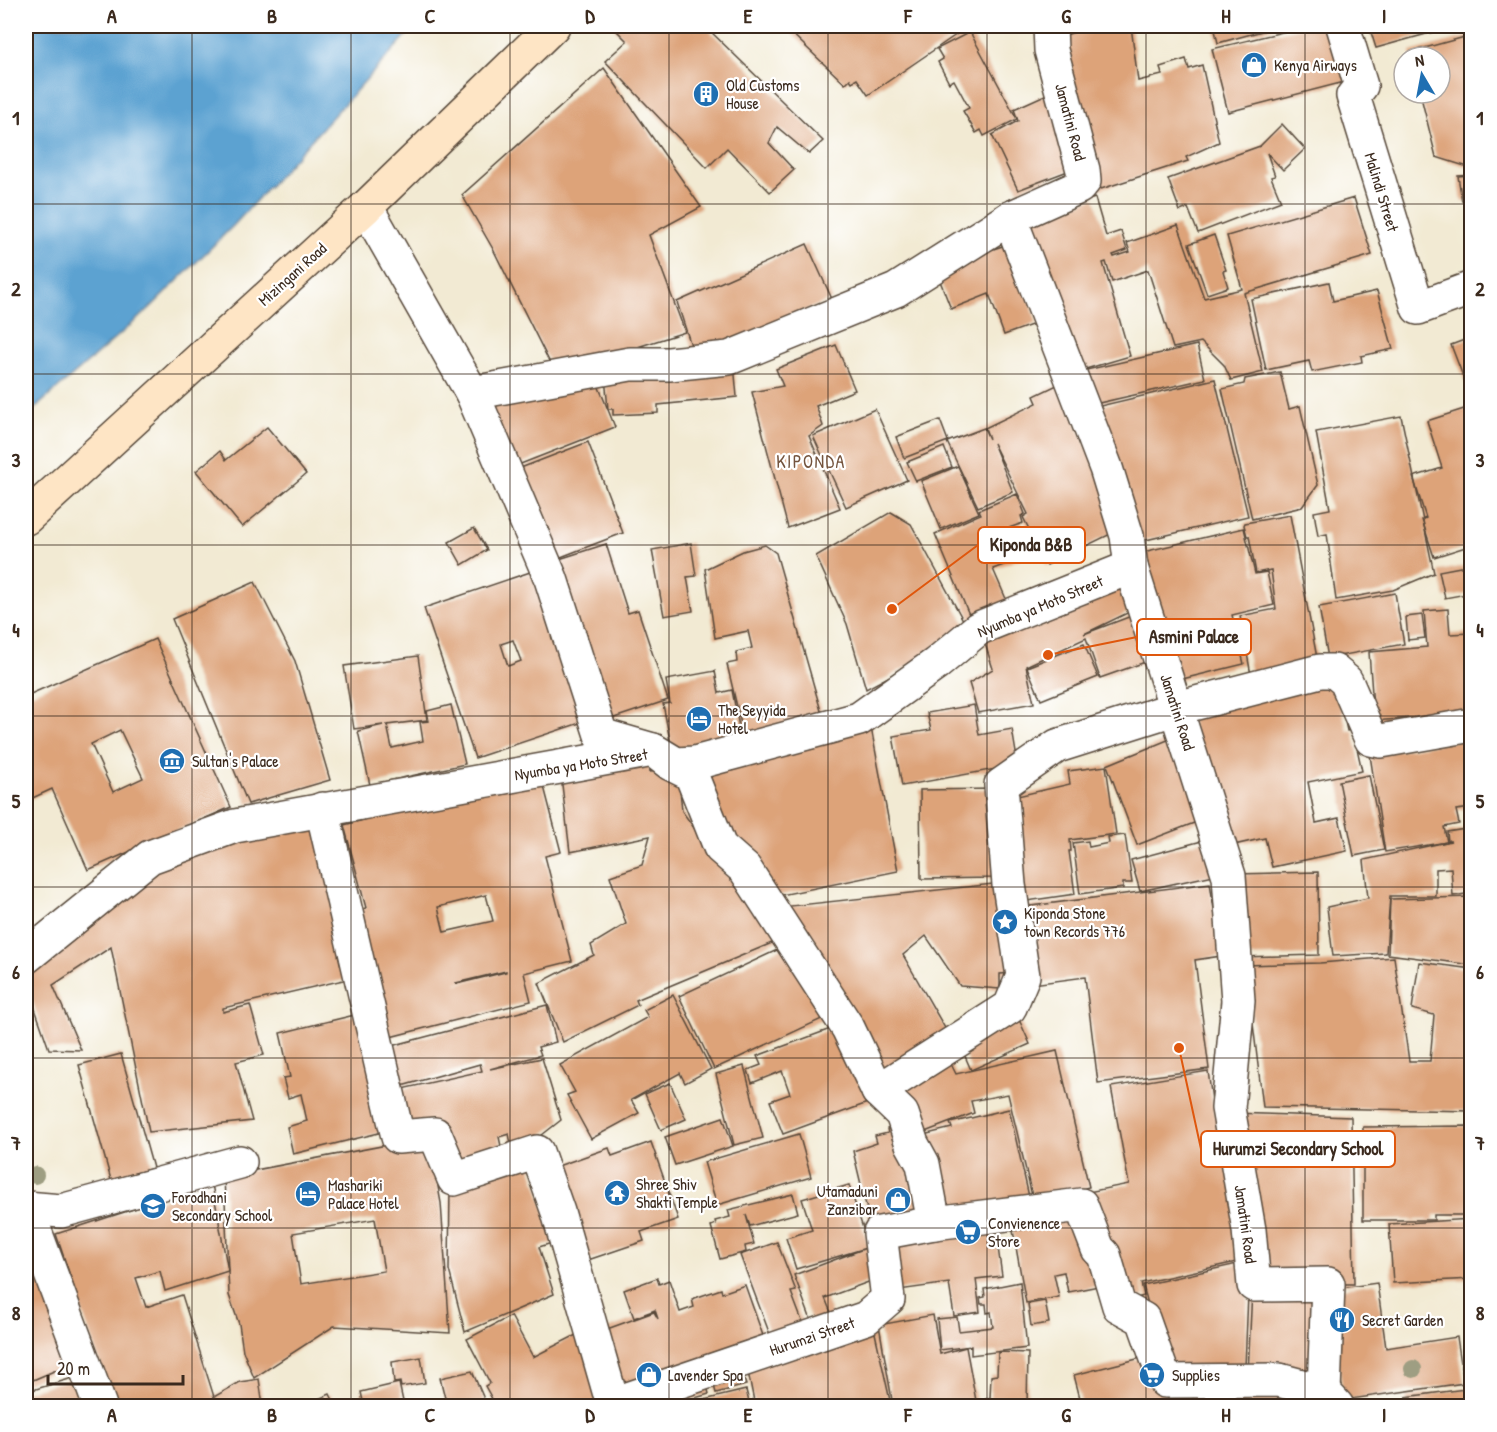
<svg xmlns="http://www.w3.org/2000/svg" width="1497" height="1432" font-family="'Patrick Hand',sans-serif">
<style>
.water{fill:#5ba2d1;stroke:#4b6678;stroke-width:1.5}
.building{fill:#dda379;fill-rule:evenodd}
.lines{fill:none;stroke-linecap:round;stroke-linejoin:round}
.street-casing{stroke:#564739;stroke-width:36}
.secondary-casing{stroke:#564739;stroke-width:36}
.street{stroke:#fff;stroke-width:33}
.secondary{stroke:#fee5c5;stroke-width:33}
.tree{fill:#9e9e82}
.grid{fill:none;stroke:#3b2a1e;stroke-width:1.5;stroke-opacity:0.55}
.labels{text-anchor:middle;stroke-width:4.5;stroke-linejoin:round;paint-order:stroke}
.poi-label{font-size:16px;fill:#3b2a1e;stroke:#fff;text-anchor:start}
.street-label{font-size:16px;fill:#3b2a1e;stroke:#fff}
.neighbourhood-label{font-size:18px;letter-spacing:1.5px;fill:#74543e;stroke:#fff}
.leader{fill:none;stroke:#df570d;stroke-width:2}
.callout-dot{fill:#df570d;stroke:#fff;stroke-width:2}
.callout{fill:#fff;stroke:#df570d;stroke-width:2}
.callout-label{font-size:18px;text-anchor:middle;font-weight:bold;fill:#3b2a1e}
.neatline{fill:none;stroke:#3b2a1e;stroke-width:2}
.grid-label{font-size:20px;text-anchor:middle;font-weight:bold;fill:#3b2a1e}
</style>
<rect width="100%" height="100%" fill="#fff"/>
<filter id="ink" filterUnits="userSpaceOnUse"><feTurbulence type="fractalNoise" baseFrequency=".0167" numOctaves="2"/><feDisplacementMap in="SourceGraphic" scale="12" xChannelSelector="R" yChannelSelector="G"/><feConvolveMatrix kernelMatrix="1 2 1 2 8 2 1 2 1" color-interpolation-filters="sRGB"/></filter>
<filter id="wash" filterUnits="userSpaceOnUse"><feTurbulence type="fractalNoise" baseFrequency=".008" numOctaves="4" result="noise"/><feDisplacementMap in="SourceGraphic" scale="24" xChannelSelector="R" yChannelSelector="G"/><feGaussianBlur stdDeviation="1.35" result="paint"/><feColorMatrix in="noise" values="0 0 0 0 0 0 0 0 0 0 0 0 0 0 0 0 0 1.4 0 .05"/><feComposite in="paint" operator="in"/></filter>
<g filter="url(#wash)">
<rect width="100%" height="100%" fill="#f2ead3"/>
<path class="water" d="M26 26H415L234 225 149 309 26 416Z"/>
<g id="blocks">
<g class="building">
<path d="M612 26H705L823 141 809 154 777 127 769 143 794 170 770 192 727 148 707 168 605 61 627 41Z"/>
<path d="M784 26H964L966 28 868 95 857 79 852 82 850 79 845 84Z"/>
<path d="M1094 26H1131L1138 81 1162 75 1160 67 1186 59 1189 69 1202 65 1219 142 1186 157 1188 161 1101 189 1059 37Z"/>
<path d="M1214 26H1281L1218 43Z"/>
<path d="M1307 26H1329L1348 81 1228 112 1212 49Z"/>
<path d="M1369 26H1455L1376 48Z"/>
<path d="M970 32 1017 119 984 136 981 130 976 133 963 111 969 108 954 80 949 83 938 62 943 59 937 49Z"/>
<path d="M1472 35V166L1468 167 1436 157 1420 93H1440V57H1411L1410 52Z"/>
<path d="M604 68 701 207 649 235 685 332 555 373 493 249 462 195Z"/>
<path d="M1047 94 1073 169 1018 190 992 135 1018 121 1014 109Z"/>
<path d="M1282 124 1305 149 1283 170 1267 153 1275 176 1271 177 1281 201 1198 233 1188 208 1180 211 1168 179 1260 146Z"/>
<path d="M1472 175V199L1462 201 1458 176Z"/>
<path d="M1095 198 1106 236 1121 231 1127 250 1113 255 1114 257 1130 252 1127 243 1178 225 1204 298 1242 289 1227 236 1354 198 1372 255 1244 293 1263 372 1231 380 1224 365 1201 342 1173 348 1148 270 1112 282 1106 262 1103 263 1130 356 1072 373 1025 221Z"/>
<path d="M1214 235 1226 270 1223 271 1228 287 1207 294 1189 244Z"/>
<path d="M1012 243 1037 323 1004 335 989 294 951 309 935 268Z"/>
<path d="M807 244 832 299 695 358 677 302Z"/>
<path d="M1329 282 1333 301 1377 291 1393 349 1361 356 1362 362 1312 372 1309 361 1266 370 1251 299Z"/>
<path d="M1472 337V397H1471L1451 345Z"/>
<path d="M836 345 855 390 816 406 823 426 809 436 840 508 788 528 752 392 783 386 776 369Z"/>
<path d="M1197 345 1205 379 1090 405 1082 371Z"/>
<path d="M734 364 737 397 658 405V413L613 415V409H608L605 377Z"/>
<path d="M1280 372 1289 409 1300 406 1318 485 1302 507 1252 519 1222 389 1244 384 1245 379Z"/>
<path d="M555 379 561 394 596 380 615 427 513 467 488 404Z"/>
<path d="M1215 379 1248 516 1133 543 1100 406Z"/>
<path d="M1059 384 1123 528 1047 565 1023 517 1028 514 993 443 1013 492 978 507 947 442 984 428 989 439 985 428 1037 403 1034 396Z"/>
<path d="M1470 407 1472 545 1434 557 1422 520 1426 518 1413 477 1442 468 1427 421Z"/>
<path d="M875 409 907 480 846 507 813 436Z"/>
<path d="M1401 416 1434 573 1393 590 1336 600 1327 534 1318 536 1314 512 1330 509 1316 432Z"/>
<path d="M940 420 948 441 904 458 896 437Z"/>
<path d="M267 427 306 474 242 527 196 471 220 451 226 460Z"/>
<path d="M588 442 623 533 548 562 518 469Z"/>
<path d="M944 447 952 467 916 481 907 462Z"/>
<path d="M958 466 979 513 941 529 921 481Z"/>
<path d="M1017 494 1025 514 1021 516 1023 523 1009 528 1022 558 993 569 1010 608 973 624 935 534 981 514 979 510Z"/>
<path d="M891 512 911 524 970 633 866 689 847 624 816 556Z"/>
<path d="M1290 515 1317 658 1251 675 1240 616 1276 609 1271 570 1256 573 1249 536H1247L1244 525 1245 523Z"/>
<path d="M474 528 487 550 462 565 449 542Z"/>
<path d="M1244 528 1255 574 1267 572 1274 605 1232 615 1244 664 1174 681 1143 552Z"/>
<path d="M691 543 696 576 687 577 693 611 664 616 652 550Z"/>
<path d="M606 544 628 613 638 610 668 700 599 723 547 563Z"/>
<path d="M765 545 776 553 825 725 746 745 727 664 737 662 736 652 752 648 748 631 715 638 705 569 743 551Z"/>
<path d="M1471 565 1472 593 1445 598 1439 571Z"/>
<path d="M545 567 595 718 475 758 424 608ZM513 640 521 661 508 666 501 644Z"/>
<path d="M1129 573 1142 606 1084 634 1134 615 1151 660 1100 678 1086 638 1026 666 1034 703 978 713 969 683 993 669 982 634Z"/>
<path d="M255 582 295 661 330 780 248 804 172 619Z"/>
<path d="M1395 593 1404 644 1328 658 1319 607Z"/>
<path d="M1448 609 1450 634 1472 633V713L1374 721 1369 652 1427 647 1424 611Z"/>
<path d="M1422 615 1425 638 1408 640 1406 617Z"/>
<path d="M155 639 231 807 88 870 52 789 26 801V696ZM120 730 143 778 113 792 91 744Z"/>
<path d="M1084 644 1098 677 1041 700 1027 667Z"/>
<path d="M418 656 427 720 387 725 392 748 423 741 420 722 429 721 427 711 451 705 465 764 370 785 358 731 383 725 354 729 344 666Z"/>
<path d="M715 671 719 693 732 690 743 748 674 762 663 704 670 703 666 680Z"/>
<path d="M1335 677 1347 731 1353 730 1362 771 1308 782 1316 823 1339 818 1347 851 1272 867 1265 838 1225 847 1189 714Z"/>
<path d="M974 705 979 735 1012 729 1018 765 902 786 893 736 931 730 927 713Z"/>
<path d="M870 722 898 871 767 898 722 839 704 765Z"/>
<path d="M1175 737 1207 818 1137 845 1107 765Z"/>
<path d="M1472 738V808L1456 810 1459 824 1444 827 1447 842 1385 852 1370 755Z"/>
<path d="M649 759 650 772 678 770 682 811 731 880 746 873 779 940 636 1000 638 1005 563 1042 539 983 594 955 591 945 626 924 610 876 642 865 650 836 570 852 560 768Z"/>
<path d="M1106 766 1116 834 1070 840 1071 851H1069L1075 894 1020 902 1005 799 1070 784 1068 771Z"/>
<path d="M541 775 561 852 545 856 572 961 524 973 531 1001 386 1038 354 911 366 908 344 825ZM486 895 493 921 444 932 438 907ZM506 971V972L457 984 456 983Z"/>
<path d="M1369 775 1384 850 1354 856 1339 781Z"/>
<path d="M994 789 995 878 921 879 920 790Z"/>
<path d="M320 822 352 978 223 1008V1012L250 1005 264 1055 236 1062 252 1121 149 1132 111 947 53 985 81 1050 49 1049 26 983V968L170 858Z"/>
<path d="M1472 828V893L1453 896 1451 868 1436 869V896H1390L1386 953 1333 956 1327 907 1368 898 1364 860 1451 841H1448L1447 832Z"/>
<path d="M1125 835 1132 883H1123V888L1080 894 1073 843 1088 841 1089 847 1109 843 1108 837Z"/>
<path d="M1213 838 1223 873 1140 891 1131 860Z"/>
<path d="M1318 872 1319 955 1238 957 1236 874Z"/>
<path d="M1002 883 1014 973 1000 974V989L960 986 926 936 903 955 950 1037 877 1081 781 907Z"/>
<path d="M1210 883 1221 956 1195 960 1209 1069 1098 1083 1085 977 1033 984 1023 907Z"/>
<path d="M1472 897V965L1388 954 1390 899Z"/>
<path d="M790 944 824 1018 714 1069 679 996Z"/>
<path d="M1394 957 1409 1061H1430L1434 1015 1412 1009 1419 962 1472 969V1111L1263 1107 1246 965 1320 963Z"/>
<path d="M673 995 711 1069 685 1083 680 1073 631 1100 639 1113 591 1139 567 1095 575 1092 560 1065 648 1017 644 1010Z"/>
<path d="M547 1005 556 1042 538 1047 541 1055 490 1069 542 1058 561 1120 514 1157 509 1134 499 1137 504 1160 454 1171 406 1133 397 1090 482 1071 480 1064 398 1087 387 1047Z"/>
<path d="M363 1013 391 1130 293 1154 287 1127 307 1121 301 1094 288 1098 283 1078 290 1077 280 1033Z"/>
<path d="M1017 1015 1030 1044 971 1070 958 1040Z"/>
<path d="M844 1024 873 1101 783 1134 770 1101 790 1094 782 1071 752 1083 748 1070 761 1065 757 1056Z"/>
<path d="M1057 1051 1089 1187 1033 1200 1008 1094 971 1101 974 1113 912 1137 895 1087 945 1052 956 1074Z"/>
<path d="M121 1054 153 1168 111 1180 79 1065Z"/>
<path d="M744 1066 763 1138 734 1145 716 1074Z"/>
<path d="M1208 1071 1212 1100 1250 1259 1141 1283 1144 1296 1128 1300 1088 1192 1129 1184 1111 1087Z"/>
<path d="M670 1083 686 1119 661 1130 645 1094Z"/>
<path d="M1009 1109 1030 1201 942 1215 923 1135 952 1128 950 1123Z"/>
<path d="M1231 1113 1351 1117 1354 1284H1258Z"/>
<path d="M723 1117 733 1146 675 1165 665 1137Z"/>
<path d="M906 1124 926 1208 870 1222 853 1151 877 1143 875 1136 888 1133 887 1129Z"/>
<path d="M1472 1126V1215H1434V1220H1363V1127Z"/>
<path d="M799 1134 811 1177 717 1205 704 1162Z"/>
<path d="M429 1137 441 1203 450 1333 334 1326 254 1378 243 1351 239 1324 229 1295 224 1176ZM375 1219 384 1271 301 1284 293 1233Z"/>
<path d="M651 1142 678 1219 641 1232 644 1241 588 1260 555 1167 609 1148 612 1156Z"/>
<path d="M529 1161 555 1242 539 1247 554 1294 465 1332 449 1270 450 1186Z"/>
<path d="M212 1184 228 1271 165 1291 160 1271 136 1278 146 1307 182 1295 214 1397 240 1382 259 1379 263 1406 199 1404 114 1406 56 1234Z"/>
<path d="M849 1185 869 1247 882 1277 825 1298 834 1320 814 1328 794 1275 866 1248 796 1269 786 1238 812 1230 802 1199Z"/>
<path d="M793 1194 798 1213 750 1226 746 1215 754 1244 745 1246 746 1252 720 1259 711 1226 716 1224 715 1221 730 1217 728 1210Z"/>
<path d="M1076 1213 1104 1285 1068 1292 1064 1272 1054 1274 1059 1297 1026 1303 1012 1225Z"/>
<path d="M994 1219 1002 1276 976 1279 980 1312 954 1316 949 1283 892 1291 883 1235Z"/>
<path d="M1472 1219V1279L1393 1283 1389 1224Z"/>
<path d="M777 1242 796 1291 791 1292 805 1329 772 1340 740 1255Z"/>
<path d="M26 1249 75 1362 26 1383Z"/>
<path d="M1246 1262 1249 1270 1245 1367 1166 1374 1143 1285Z"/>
<path d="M657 1278 659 1284 669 1280 680 1312 694 1307 692 1299 721 1289 722 1293 745 1285 766 1344 617 1396 596 1333 654 1312 658 1319 655 1310 634 1318 624 1290Z"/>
<path d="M1020 1282 1027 1348 971 1355V1346L940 1350 937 1319 957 1317 959 1331 993 1327 991 1312 987 1313 986 1304H981L980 1298 985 1297 984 1289Z"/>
<path d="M1377 1283 1386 1348 1457 1337 1464 1383 1344 1400 1327 1290Z"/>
<path d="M1327 1287 1321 1376 1248 1373 1252 1290Z"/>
<path d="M1045 1301 1049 1323 1031 1326 1028 1304Z"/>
<path d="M933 1315 940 1354 966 1347 977 1406H893L879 1325Z"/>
<path d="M511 1316 533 1357 578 1334 609 1406H496L485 1386 490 1383 467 1339Z"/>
<path d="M875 1333 891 1405 755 1406 747 1367 794 1350Z"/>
<path d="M998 1352 1028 1353 1027 1406H986V1398H990L991 1376 997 1375Z"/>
<path d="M1153 1355 1170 1406H1082L1074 1375Z"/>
<path d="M421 1357 425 1383 401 1387 400 1382 394 1383 392 1362Z"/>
<path d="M741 1370 746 1385 716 1393 712 1378Z"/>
<path d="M472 1371 487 1406H447L440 1378Z"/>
<path d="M76 1377 85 1406H26V1392Z"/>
<path d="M705 1378 709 1394 668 1406H628Z"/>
<path d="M399 1383 404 1406H364L361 1392Z"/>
<path d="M1288 1384 1281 1406H1195L1190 1385Z"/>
<path d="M1472 1388V1406H1407L1406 1397Z"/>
<path d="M746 1390 750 1406H687V1404Z"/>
<path d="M330 1394 336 1406H302Z"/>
</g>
</g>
</g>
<g filter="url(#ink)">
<use href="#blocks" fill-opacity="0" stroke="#564739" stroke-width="1.5"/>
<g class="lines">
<g class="street-casing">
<g id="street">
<path d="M1343 26 1361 86 1353 96 1418 308 1472 288"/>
<path d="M366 207 472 393 630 364H669L729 358 896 290 1010 218 1079 187 1084 181 1083 170 1051 50 1050 26"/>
<path d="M1010 218 1106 468 1127 536 1131 567 1229 876 1238 1001 1228 1108 1249 1230 1254 1285 1328 1284 1324 1392"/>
<path d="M472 393 551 579 601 735 653 750 671 764 691 774 720 847 745 869 848 1028 878 1091 902 1114 912 1144 923 1164 934 1223"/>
<path d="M322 809 398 1137 435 1134 454 1179 537 1152 558 1212 609 1391 619 1402"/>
<path d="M26 957 150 857 235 826 653 750 676 764 695 763 859 719 936 664 979 628 1131 567"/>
<path d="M878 1091 1010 1007 1023 976 1009 885 1001 785 1057 746 1177 708 1320 671H1334L1346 681 1371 739 1381 741 1472 725"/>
<path d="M26 1207 100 1406"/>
<path d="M26 1208 61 1211 240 1162"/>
<path d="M620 1406 619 1402 866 1318 888 1299 880 1233 934 1223 1081 1205 1098 1249 1104 1255 1119 1306 1143 1319 1165 1381 1279 1380 1324 1392 1337 1406"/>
</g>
</g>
<g class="secondary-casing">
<path id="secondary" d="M26 518 366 207 553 26"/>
</g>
<use href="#street" class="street"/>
<use href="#secondary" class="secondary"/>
</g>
<g class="tree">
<circle cx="35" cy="1175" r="9"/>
<circle cx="1413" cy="1369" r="9"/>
</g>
</g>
<path class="grid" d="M192 26V1406M351 26V1406M510 26V1406M669 26V1406M828 26V1406M987 26V1406M1146 26V1406M1305 26V1406M26 204H1472M26 374H1472M26 545H1472M26 716H1472M26 887H1472M26 1058H1472M26 1228H1472"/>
<defs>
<g id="shop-disc" transform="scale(1.35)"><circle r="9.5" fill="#1f6fb2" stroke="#fff"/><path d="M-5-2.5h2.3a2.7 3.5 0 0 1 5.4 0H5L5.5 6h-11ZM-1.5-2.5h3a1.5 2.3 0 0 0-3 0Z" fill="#fff"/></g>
<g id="building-disc" transform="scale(1.35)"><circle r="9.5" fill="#1f6fb2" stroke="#fff"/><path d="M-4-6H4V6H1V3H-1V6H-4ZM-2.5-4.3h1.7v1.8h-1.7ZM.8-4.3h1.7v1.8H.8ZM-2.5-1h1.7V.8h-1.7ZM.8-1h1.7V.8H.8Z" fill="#fff"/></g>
<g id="hotel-disc" transform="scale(1.35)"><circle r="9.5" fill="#1f6fb2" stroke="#fff"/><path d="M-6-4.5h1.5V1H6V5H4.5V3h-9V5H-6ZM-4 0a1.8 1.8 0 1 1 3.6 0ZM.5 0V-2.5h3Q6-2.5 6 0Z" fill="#fff"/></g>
<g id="museum-disc" transform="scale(1.35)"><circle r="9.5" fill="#1f6fb2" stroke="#fff"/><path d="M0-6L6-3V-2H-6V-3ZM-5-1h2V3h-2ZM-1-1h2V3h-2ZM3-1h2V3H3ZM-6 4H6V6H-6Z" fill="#fff"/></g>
<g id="sight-disc" transform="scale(1.35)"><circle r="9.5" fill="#1f6fb2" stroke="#fff"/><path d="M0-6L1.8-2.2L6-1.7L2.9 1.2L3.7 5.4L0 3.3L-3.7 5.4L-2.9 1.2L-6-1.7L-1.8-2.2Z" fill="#fff"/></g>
<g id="temple-disc" transform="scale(1.35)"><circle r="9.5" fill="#1f6fb2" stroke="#fff"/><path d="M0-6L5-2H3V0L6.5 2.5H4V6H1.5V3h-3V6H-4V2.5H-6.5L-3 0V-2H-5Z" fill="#fff"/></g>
<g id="school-disc" transform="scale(1.35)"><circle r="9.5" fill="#1f6fb2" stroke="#fff"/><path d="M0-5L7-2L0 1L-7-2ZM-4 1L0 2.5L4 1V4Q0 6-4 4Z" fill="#fff"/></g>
<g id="supermarket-disc" transform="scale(1.35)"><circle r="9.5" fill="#1f6fb2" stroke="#fff"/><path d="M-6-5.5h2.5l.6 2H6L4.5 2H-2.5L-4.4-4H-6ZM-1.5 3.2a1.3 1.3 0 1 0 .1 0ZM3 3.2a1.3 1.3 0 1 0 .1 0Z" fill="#fff"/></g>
<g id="restaurant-disc" transform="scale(1.35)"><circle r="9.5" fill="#1f6fb2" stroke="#fff"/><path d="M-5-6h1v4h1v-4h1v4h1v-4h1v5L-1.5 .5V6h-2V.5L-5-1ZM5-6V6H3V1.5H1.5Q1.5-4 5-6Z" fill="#fff"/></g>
</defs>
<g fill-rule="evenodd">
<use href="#shop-disc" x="1254" y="65"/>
<use href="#building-disc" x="706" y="94"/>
<use href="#hotel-disc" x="699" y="719"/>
<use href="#museum-disc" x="172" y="761"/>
<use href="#sight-disc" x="1005" y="922"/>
<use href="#temple-disc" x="617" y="1193"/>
<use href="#hotel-disc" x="308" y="1194"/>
<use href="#shop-disc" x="898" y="1200"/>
<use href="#school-disc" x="153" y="1206"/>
<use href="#supermarket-disc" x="968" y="1232"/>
<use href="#restaurant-disc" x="1342" y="1320"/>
<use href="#shop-disc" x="649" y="1375"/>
<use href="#supermarket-disc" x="1152" y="1375"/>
</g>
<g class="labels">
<g class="poi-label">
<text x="1274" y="71">Kenya Airways</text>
<text x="726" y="91">Old Customs<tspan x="726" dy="18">House</tspan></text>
<text x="718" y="716">The Seyyida<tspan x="718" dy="18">Hotel</tspan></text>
<text x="192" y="767">Sultan's Palace</text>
<text x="1024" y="919">Kiponda Stone<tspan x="1024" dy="18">town Records 776</tspan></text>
<text x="636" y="1190">Shree Shiv<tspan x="636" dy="18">Shakti Temple</tspan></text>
<text x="328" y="1191">Mashariki<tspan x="328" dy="18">Palace Hotel</tspan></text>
<text x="878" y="1197" text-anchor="end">Utamaduni<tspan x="878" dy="18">Zanzibar</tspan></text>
<text x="172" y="1203">Forodhani<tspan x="172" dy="18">Secondary School</tspan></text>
<text x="988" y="1229">Convienence<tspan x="988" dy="18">Store</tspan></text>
<text x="1362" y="1326">Secret Garden</text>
<text x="668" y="1381">Lavender Spa</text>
<text x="1172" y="1381">Supplies</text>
</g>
<g class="street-label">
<text transform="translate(1071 122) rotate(75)" y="6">Jamatini Road</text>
<text transform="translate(1382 192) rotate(73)" y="6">Malindi Street</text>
<text transform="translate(292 274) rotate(-42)" y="6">Mizingani Road</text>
<text transform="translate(1040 606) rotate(-23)" y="6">Nyumba ya Moto Street</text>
<text transform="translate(1178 712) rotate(72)" y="6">Jamatini Road</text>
<text transform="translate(581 764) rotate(-9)" y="6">Nyumba ya Moto Street</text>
<text transform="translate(1246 1224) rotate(82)" y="6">Jamatini Road</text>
<text transform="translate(812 1336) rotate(-19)" y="6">Hurumzi Street</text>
</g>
<g class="neighbourhood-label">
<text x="811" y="468">KIPONDA</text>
</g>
</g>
<path class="leader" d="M892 609L978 545M1048 655L1137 637M1179 1048L1201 1149"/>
<g class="callout-dot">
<circle cx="892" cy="609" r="6"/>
<circle cx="1048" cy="655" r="6"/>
<circle cx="1179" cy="1048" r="6"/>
</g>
<g class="callout">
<rect x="978" y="527" width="107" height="36" rx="6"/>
<rect x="1137" y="619" width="114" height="36" rx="6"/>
<rect x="1201" y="1131" width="194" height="36" rx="6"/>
</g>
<g class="callout-label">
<text x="1031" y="551">Kiponda B&amp;B</text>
<text x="1194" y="643">Asmini Palace</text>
<text x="1298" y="1155">Hurumzi Secondary School</text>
</g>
<rect width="1497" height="1432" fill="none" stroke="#fff" stroke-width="66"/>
<g transform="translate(1422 75) rotate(350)"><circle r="28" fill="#ffffff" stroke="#b1aaa5" stroke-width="1.5"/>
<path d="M0-4.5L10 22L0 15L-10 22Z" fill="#1f6fb2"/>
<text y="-9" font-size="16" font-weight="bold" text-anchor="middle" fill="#3b2a1e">N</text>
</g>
<path d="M48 1375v9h135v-9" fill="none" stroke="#3b2a1e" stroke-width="3"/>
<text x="57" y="1375" font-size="18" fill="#3b2a1e" stroke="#ffffff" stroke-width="4.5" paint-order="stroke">20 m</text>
<rect x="33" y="33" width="1431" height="1366" class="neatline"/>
<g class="grid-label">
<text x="112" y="23">A</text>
<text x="272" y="23">B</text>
<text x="430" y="23">C</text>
<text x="590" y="23">D</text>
<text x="748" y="23">E</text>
<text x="908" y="23">F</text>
<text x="1066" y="23">G</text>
<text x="1226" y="23">H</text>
<text x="1384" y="23">I</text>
<text x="16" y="125">1</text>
<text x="1480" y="125">1</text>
<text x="16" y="296">2</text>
<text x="1480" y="296">2</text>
<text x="16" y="467">3</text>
<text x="1480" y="467">3</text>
<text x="16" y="637">4</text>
<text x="1480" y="637">4</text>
<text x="16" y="808">5</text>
<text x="1480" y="808">5</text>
<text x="16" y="979">6</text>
<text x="1480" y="979">6</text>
<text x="16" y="1150">7</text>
<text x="1480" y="1150">7</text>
<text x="16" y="1320">8</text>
<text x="1480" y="1320">8</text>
<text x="112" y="1422">A</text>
<text x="272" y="1422">B</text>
<text x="430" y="1422">C</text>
<text x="590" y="1422">D</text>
<text x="748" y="1422">E</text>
<text x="908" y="1422">F</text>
<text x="1066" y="1422">G</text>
<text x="1226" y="1422">H</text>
<text x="1384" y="1422">I</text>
</g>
</svg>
